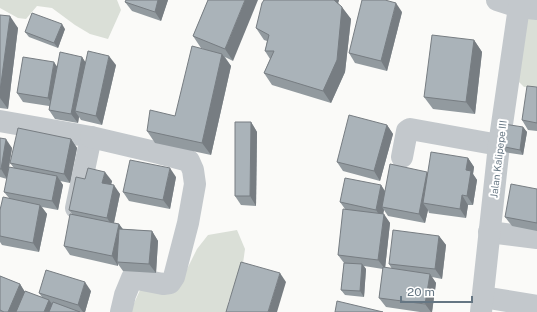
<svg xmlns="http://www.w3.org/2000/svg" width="537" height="312" font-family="'Public Sans',sans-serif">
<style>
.grass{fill:#dadfd7}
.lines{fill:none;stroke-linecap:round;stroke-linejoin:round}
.minor{stroke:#c3c8cc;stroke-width:22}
.wall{fill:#929a9f}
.shaded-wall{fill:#777d82}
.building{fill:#aab3b9;stroke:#777d82}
.labels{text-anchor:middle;stroke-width:4;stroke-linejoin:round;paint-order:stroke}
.street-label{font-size:10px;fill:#657683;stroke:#fff}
</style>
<rect width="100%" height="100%" fill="#fafaf8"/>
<g class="grass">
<path d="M0 0H117L121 10 108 39 90 34 75 25 52 8 37 6 26 19 18 18 0 8Z"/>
<path d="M537 10V86L524 87 515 78 526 20Z"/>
<path d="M237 230 245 249 241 278 228 302V312H130L140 290 185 273 197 249 208 235Z"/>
</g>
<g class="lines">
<g class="minor">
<path d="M497 0 519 7 537 9"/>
<path d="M0 121 91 137 76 208"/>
<path d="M91 137 159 153 189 161 193 170 195 184 188 223 174 277 170 283 163 284 132 278 125 295 121 312"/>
<path d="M402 157 407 131 410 129 499 145"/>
<path d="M489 232 537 238"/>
<path d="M483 297 537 306"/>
<path d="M481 312 499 145 520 0"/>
</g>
</g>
<g class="wall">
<path d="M126 0H168L161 21 132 11 125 2Z"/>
<path d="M208 0 233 61 225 57 231 66 211 155 155 143 147 131 175 116 206 50 201 48 193 36Z"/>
<path d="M264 0H339L338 3 351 19 345 72 331 103 272 85 264 73 270 59 265 51 267 41 264 40 256 28Z"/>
<path d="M402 12 387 71 355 63 349 53Z"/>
<path d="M0 15 18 28 8 109 0 108Z"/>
<path d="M65 29 58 48 29 37 25 32Z"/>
<path d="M474 40 482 52 475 114 433 109 424 97Z"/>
<path d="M82 57 85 62 116 65 102 125 81 120 79 117 78 123 55 119 49 110V106L23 102 17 93 57 66Z"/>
<path d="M537 87V131L528 130 522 120Z"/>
<path d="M251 122 257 132 256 206 241 205 235 196Z"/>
<path d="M387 125 393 134 380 181 343 171 337 162Z"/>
<path d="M523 127 527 132 523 155 504 152 500 146Z"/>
<path d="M0 138 12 148 7 179 0 177Z"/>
<path d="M71 139 77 148 70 183 60 181 63 185 58 210 42 207 47 214 39 252 2 245 0 242V210L9 198 4 192 14 168 10 163Z"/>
<path d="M468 158 474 167 473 174 477 180 473 205H468L466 218 429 213 428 210 425 223 388 216 384 210 383 214 390 223 385 268 392 269 389 264 439 236 446 245 442 279 432 277 436 283 432 312H420L386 307 379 298 383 269 364 266 366 269 364 297 345 295 341 290 344 263 338 255 345 209 340 202 381 185 385 191 427 172 428 173Z"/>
<path d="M176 177 170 209 129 201 123 192Z"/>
<path d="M85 179 112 181 111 185 120 194 114 223 119 224 123 229 152 231 158 241 156 273 123 271 118 264V266L70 255 64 246 73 215 69 210Z"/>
<path d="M537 189V231L512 226 505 217Z"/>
<path d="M0 276 20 284 25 292 42 297 39 293 91 291 85 312H0Z"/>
</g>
<g class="shaded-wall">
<path d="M158 0H168L161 21 155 12Z"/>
<path d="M245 0H258L233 61 225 49Z"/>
<path d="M331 0H339L337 7Z"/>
<path d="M396 3 402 12 387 71 381 61Z"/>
<path d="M342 7 351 19 345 72 331 103 323 91Z"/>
<path d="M10 16 18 28 8 109 0 98V91Z"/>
<path d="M62 24 65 29 58 48 54 43Z"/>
<path d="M474 40 482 52 475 114 466 102Z"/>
<path d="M222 54 231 66 211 155 202 143Z"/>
<path d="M109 56 116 65 102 125 96 116Z"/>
<path d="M82 57 88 66 75 111 79 117 78 123 71 114Z"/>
<path d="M54 62 60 71 54 107 48 98Z"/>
<path d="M251 122 257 132 256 206 250 196Z"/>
<path d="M387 125 393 134 380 181 374 171Z"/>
<path d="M523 127 527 132 523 155 520 150Z"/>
<path d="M6 139 12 148 7 179 1 169Z"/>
<path d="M71 139 77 148 70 183 64 174Z"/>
<path d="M468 158 474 167 473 174 477 180 473 205 467 196 466 170Z"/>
<path d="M170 168 176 177 170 209 163 200Z"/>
<path d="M105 172 112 181 109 192 102 183Z"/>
<path d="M427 172 433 181 423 203 428 210 425 223 419 214Z"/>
<path d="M57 176 63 185 58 210 52 201Z"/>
<path d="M114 185 120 194 113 227 107 218Z"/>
<path d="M381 185 387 195 382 207 384 210 382 219 376 210Z"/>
<path d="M462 195 468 205 466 218 460 209Z"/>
<path d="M40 205 47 214 39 252 33 243Z"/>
<path d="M384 214 390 223 385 269 378 260Z"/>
<path d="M119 224 125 233 117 262 118 264V266L112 256Z"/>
<path d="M152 231 158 241 156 273 149 264Z"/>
<path d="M439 236 446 245 442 279 435 269Z"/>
<path d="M362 264 366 269 364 297 360 291Z"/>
<path d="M280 273 286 282 277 312H268Z"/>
<path d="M430 274 436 283 432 312H431L425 304Z"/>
<path d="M85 282 91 291 85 312H83L78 305Z"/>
<path d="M20 284 26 294 18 312H8Z"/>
<path d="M49 300 56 309 54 312H44Z"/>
</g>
<g class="building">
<path d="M126 0H158L155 12 125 2Z"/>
<path d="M208 0H245L225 49 193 36Z"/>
<path d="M264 0H334L342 7 337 60 323 91 264 73 274 51H265L269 35 256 28 262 3Z"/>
<path d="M362 0H385L396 3 381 61 349 53Z"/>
<path d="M32 13 62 24 54 43 25 32Z"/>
<path d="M0 15 10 16 0 91Z"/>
<path d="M432 35 474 40 466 102 424 97Z"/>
<path d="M192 46 222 54 202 143 147 131 150 110 175 116Z"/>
<path d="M88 51 109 56 96 116 75 111Z"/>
<path d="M60 52 82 57 71 114 49 110Z"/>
<path d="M23 57 54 62 48 98 17 93Z"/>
<path d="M527 86 537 87V123L522 120Z"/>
<path d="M349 115 387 125 374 171 337 162Z"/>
<path d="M235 122H251L250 196H235Z"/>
<path d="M504 124 523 127 520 150 500 146Z"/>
<path d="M18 128 71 139 64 174 10 163Z"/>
<path d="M0 138 6 139 1 169H0Z"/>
<path d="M431 152 468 158 466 170 471 171 467 196 462 195 460 209 423 203Z"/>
<path d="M130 160 170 168 163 200 123 192Z"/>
<path d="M390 164 427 172 419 214 382 207Z"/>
<path d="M9 167 57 176 52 201 4 192Z"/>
<path d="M88 168 105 172 102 183 114 185 107 218 69 210 76 177 85 179Z"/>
<path d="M345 178 381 185 376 210 340 202Z"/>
<path d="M511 184 537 189V223L505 217Z"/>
<path d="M3 197 40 205 33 243 0 236V210Z"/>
<path d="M343 209 384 214 378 260 338 255Z"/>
<path d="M70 214 119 224 112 256 64 246Z"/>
<path d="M119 229 152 231 149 264 117 262Z"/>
<path d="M393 230 439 236 435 269 389 264Z"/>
<path d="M241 262 280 273 268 312H226Z"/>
<path d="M344 263 362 264 360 291 341 290Z"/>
<path d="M383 267 430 274 425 304 379 298Z"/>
<path d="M46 270 85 282 78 305 39 293Z"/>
<path d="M0 276 20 284 8 312H4L0 310Z"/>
<path d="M25 291 49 300 44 312H16Z"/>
<path d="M337 301 383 312H335Z"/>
<path d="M53 302 80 312H49Z"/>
</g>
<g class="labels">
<g class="street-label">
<text transform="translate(498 159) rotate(-83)" y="4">Jalan Kalipepe III</text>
</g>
</g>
<path d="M401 296v6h71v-6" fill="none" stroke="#657683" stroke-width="2"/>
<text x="407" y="296" font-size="12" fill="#657683" stroke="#ffffff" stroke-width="3" paint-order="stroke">20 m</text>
</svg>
